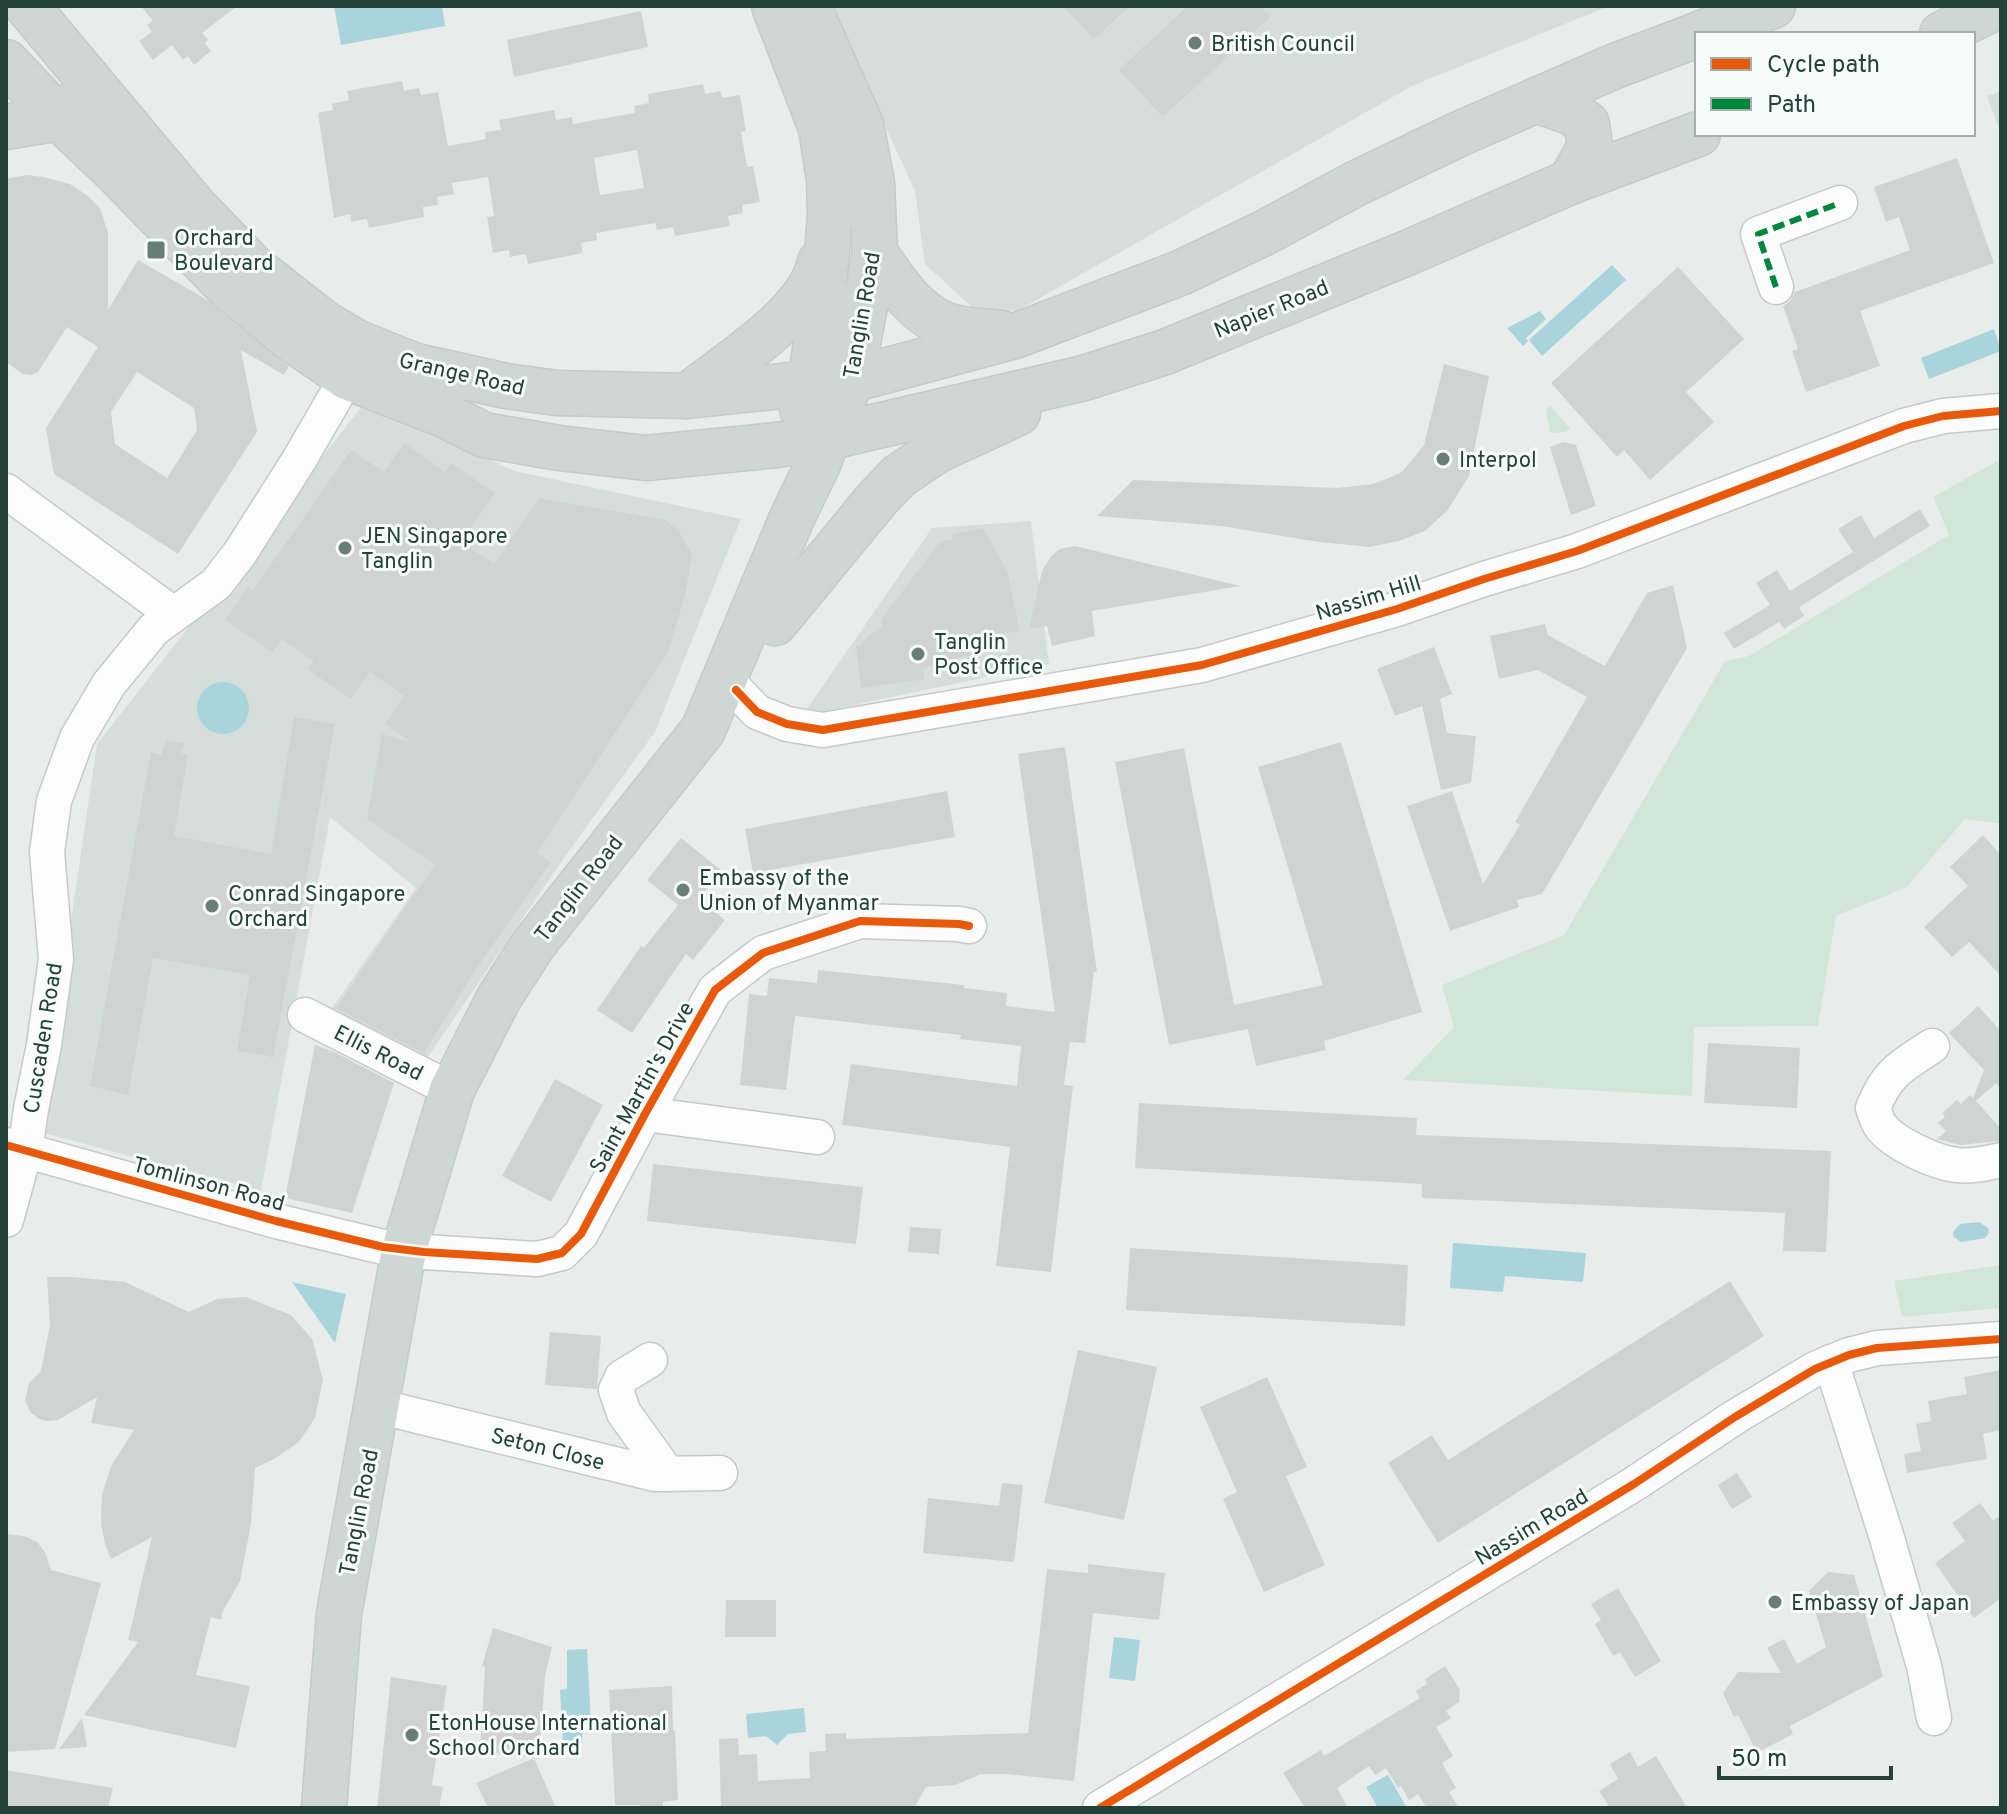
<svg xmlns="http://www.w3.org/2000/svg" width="2007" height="1814" font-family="Overpass,sans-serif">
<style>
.built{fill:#d6dedb}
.green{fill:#d1e6d8}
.water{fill:#a9d4db}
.building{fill:#cfd4d2;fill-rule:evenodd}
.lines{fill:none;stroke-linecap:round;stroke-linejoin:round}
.minor-casing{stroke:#c5cac8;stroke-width:37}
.major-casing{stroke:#c3ccc9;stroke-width:47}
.minor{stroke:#fcfcfc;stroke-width:34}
.major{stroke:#cfd7d5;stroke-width:44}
.quiet{stroke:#00873e;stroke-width:6;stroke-dasharray:12 6;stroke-linecap:butt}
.cycleway-casing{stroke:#f7fbf9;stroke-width:13}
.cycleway{stroke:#e8590c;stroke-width:8}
.poi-dot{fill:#697e78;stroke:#f7fbf9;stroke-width:3}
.labels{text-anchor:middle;stroke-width:6;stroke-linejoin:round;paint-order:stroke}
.poi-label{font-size:22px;fill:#24423a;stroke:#f7fbf9;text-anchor:start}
.street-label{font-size:22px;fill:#24423a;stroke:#f7fbf9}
</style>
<rect width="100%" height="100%" fill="#e8edeb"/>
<g class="built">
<path d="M830 6H1609L1412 86 1017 311 974 309 925 264 915 191Z"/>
<path d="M2001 91V134L1987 96Z"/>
<path d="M363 405 515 471 741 519 655 732 559 865 425 1061 330 1011 416 888 330 817 261 1191 40 1132 97 744Z"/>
<path d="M1031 521 1049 664 802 716 932 528Z"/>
</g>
<g class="green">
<path d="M1550 406 1570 428 1566 432 1550 433 1546 410Z"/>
<path d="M2001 459V824L1965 819 1907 887 1836 916 1818 1026 1694 1027 1692 1096 1403 1080 1454 1027 1442 985 1564 935 1725 661 1749 656 1949 535 1933 497Z"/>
<path d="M2001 1265V1308L1902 1317 1894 1281Z"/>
</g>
<g class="water">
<path d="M334 6H442L445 26 341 45Z"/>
<path d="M1612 265 1626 280 1542 356 1529 340Z"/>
<path d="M1540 311 1546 319 1526 338 1528 341 1523 346 1507 328Z"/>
<path d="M1994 329 2001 351 1929 379 1921 358Z"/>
<circle cx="223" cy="708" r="26"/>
<path d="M1979 1222 1988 1228 1989 1233 1985 1238 1961 1242 1954 1237 1953 1232 1960 1224Z"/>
<path d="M1453 1243 1586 1253 1583 1282 1505 1276 1503 1292 1450 1288Z"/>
<path d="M292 1282 346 1294 335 1343Z"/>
<path d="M1114 1637 1140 1640 1135 1681 1109 1678Z"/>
<path d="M587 1649 591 1724H583L582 1744 563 1743 560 1690 567 1689V1650Z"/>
<path d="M804 1708 806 1732 788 1734 777 1745 766 1736 748 1738 746 1714Z"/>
<path d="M1388 1775 1407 1808H1378L1366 1787Z"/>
</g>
<g class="building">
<path d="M141 6H237L202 33 208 40 205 43 211 51 194 65 188 56 183 60 172 45 153 60 139 41 152 32 147 25 153 21Z"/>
<path d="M1063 6H1130L1094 39Z"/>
<path d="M1188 6H1260L1270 17 1163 117 1119 70Z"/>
<path d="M641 11 648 47 514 77 507 40Z"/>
<path d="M402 81 404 91 419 88 421 95 438 92 448 146 486 139 485 132 501 130 499 120 554 110 556 120 572 117 573 124 635 113 634 106 649 103 648 94 703 84 705 94 721 91 722 98 740 95 746 131 741 132 747 167 753 166 760 202 742 205 743 213 728 216 730 226 675 236 673 227 657 230 655 223 596 233 597 240 581 243 583 253 528 264 526 254 510 257 509 250 493 253 487 217 494 216 488 177 452 183 454 194 437 197 438 205 423 207 424 217 369 228 367 219 351 222 350 214 334 218 318 113 333 110 332 104 349 100 347 91ZM637 150 644 188 600 195 594 158Z"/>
<path d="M1957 158 1994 263 1860 311 1880 366 1806 392 1792 351 1798 349 1783 306 1790 301 1795 292 1910 250 1899 217 1886 222 1874 187Z"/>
<path d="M26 175 43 177 70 184 88 196 100 208 108 233V310L138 260 204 298 289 367 284 375 241 350 257 432 178 554 54 474 46 428 98 347 67 327 38 372 31 375 23 374 6 362V179ZM137 372 194 408 197 430 167 478 115 444 111 412Z"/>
<path d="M1678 267 1744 339 1686 392 1714 422 1650 480 1624 450 1617 457 1551 383Z"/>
<path d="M1444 364 1489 376 1469 476 1447 511 1425 531 1399 541 1369 547 1319 542 1221 526 1097 516 1133 480 1337 488 1373 484 1389 478 1402 472 1424 445Z"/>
<path d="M1563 442 1576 445 1596 506 1571 515 1550 447Z"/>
<path d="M404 443 445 472 451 463 495 493 461 542 494 564 539 498 665 520 679 531 692 555 685 595 668 652 537 853 551 862 474 972 424 1053 336 1008 410 900 436 865 367 819 382 734 412 743 385 724 404 696 370 672 351 699 307 669 313 661 282 639 272 652 225 620 248 587 253 590 351 450 384 472Z"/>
<path d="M1920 509 1930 526 1799 607 1804 616 1784 629 1779 622 1734 649 1724 633 1770 605 1756 583 1777 570 1790 591 1853 552 1838 529 1861 515 1874 538Z"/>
<path d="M983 528 1007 571 1020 631 974 639 975 654 923 668 924 679 861 688 856 646H860L869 635 882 629V618L940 542 953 539 952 534Z"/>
<path d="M1075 546 1240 586 1092 611 1095 636 1052 646 1047 626 1029 629 1042 571 1051 556 1060 549Z"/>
<path d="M1673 585 1687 648 1542 894 1517 900 1519 907 1450 931 1407 806 1452 791 1483 884 1520 825 1515 822 1587 697 1538 670 1499 679 1490 636 1545 624 1548 635 1605 666 1647 593Z"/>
<path d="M1434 647 1452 694 1440 699 1447 733 1476 736 1471 783 1441 790 1422 706 1395 716 1377 669Z"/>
<path d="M294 717 335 724 273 1057 237 1051 250 975 153 958 128 1095 90 1086 151 752 161 755 166 740 184 743 181 753 188 755 174 836 271 854Z"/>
<path d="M1341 742 1422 1012 1324 1041 1326 1050 1256 1066 1248 1029 1169 1045 1115 762 1184 748 1234 1005 1323 985 1258 767Z"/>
<path d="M1065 747 1097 972H1094L1085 1043 1070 1042 1064 1085 1073 1086 1051 1272 996 1266 1010 1147 842 1125 851 1064 1017 1086 1021 1046 960 1039 961 1035 795 1016 786 1090 740 1085 749 994 767 996 769 978 817 983 818 970 964 985V988L1007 993 1006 1006 1055 1012 1018 754Z"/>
<path d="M947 791 955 837 753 873 745 829Z"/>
<path d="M1983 835 2001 855V976L1969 942 1952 957 1924 927 1968 886 1950 867Z"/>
<path d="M681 838 722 871 699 899 725 920 693 960 686 954 632 1033 597 1010 641 946 644 948 678 905 647 880Z"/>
<path d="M1978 1006 1999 1029H2001V1089L1996 1083 1976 1101 2001 1129V1141L1960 1145 1937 1139 1946 1131 1938 1123 1945 1117 1942 1113 1957 1100 1961 1104 1970 1095 1973 1098 1984 1070 1949 1033Z"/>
<path d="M1708 1043 1800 1048 1797 1108 1704 1103Z"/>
<path d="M315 1045 336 1053 394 1083 352 1213 285 1198Z"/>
<path d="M555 1079 603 1105 551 1202 502 1176Z"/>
<path d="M1139 1103 1417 1118 1416 1135 1831 1151 1826 1252 1783 1251 1785 1213 1422 1198V1184L1135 1168Z"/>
<path d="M653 1164 863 1187 856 1244 647 1221Z"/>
<path d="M910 1227 941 1229 939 1254 908 1252Z"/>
<path d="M1130 1248 1408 1265 1405 1326 1126 1310Z"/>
<path d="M47 1277H72L125 1282 189 1312 217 1299 246 1297 291 1315 312 1339 323 1380 315 1418 299 1442 274 1459 255 1468 251 1524 240 1581 223 1611 221 1620 211 1617 196 1675 250 1686 236 1748 84 1715 138 1642 128 1640 152 1537 111 1559 105 1544 101 1524 102 1495 111 1466 134 1430 91 1423 97 1397 58 1420 47 1421 39 1419 30 1412 25 1400 29 1383 41 1371 50 1325Z"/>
<path d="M1730 1281 1764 1336 1438 1543 1388 1463 1432 1435 1448 1460Z"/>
<path d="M550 1332 601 1336 597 1389 545 1385Z"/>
<path d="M1078 1350 1157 1367 1124 1520 1044 1503Z"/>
<path d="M2001 1370V1430L1983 1434 1987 1459 1907 1473 1904 1454 1921 1451 1916 1424 1931 1421 1928 1401 1967 1394 1964 1377Z"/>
<path d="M1267 1377 1307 1467 1286 1476 1325 1565 1264 1592 1223 1499 1237 1492 1200 1407Z"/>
<path d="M1737 1473 1752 1497 1732 1509 1718 1485Z"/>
<path d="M1002 1483 1023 1485 1014 1562 923 1553 928 1498 999 1506Z"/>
<path d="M1980 1503 1993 1521 2001 1515V1598L1974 1618 1935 1563 1965 1541 1952 1523Z"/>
<path d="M6 1534 24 1536 37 1542 45 1552 51 1570 101 1583 55 1749 6 1752Z"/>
<path d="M1088 1564 1165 1573 1159 1620 1093 1613 1074 1781 1005 1774H981L955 1785 926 1787 914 1808H721L719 1739 738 1738 739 1755 757 1754 758 1781 810 1778 809 1752 826 1751 825 1734 846 1733V1739L1028 1733 1047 1569 1088 1573Z"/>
<path d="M1828 1572 1854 1575 1883 1677 1790 1726 1793 1734 1757 1753 1738 1715 1734 1717 1723 1693 1738 1672 1781 1673 1767 1648 1784 1639 1797 1664 1826 1647 1809 1591Z"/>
<path d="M1618 1588 1661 1661 1635 1677 1620 1652 1613 1656 1595 1624 1601 1620 1591 1604Z"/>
<path d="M726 1600H776V1637H725Z"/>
<path d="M493 1628 552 1647 545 1676 539 1759 480 1751 485 1667 482 1666Z"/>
<path d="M1445 1666 1460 1690 1459 1702 1446 1711 1451 1718 1436 1727 1453 1756 1442 1763 1456 1788 1449 1792 1459 1808H1427L1418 1794 1409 1800 1401 1786 1398 1788 1386 1768 1375 1775 1369 1766 1337 1788 1348 1808H1305L1283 1773 1321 1750 1324 1756 1420 1698 1416 1691 1427 1684 1425 1679Z"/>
<path d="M391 1677 447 1686 432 1785 443 1787 439 1808H377Z"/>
<path d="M672 1686 673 1730H675L678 1800 663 1802V1808H641L640 1805H615L609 1690Z"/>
<path d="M82 1718 87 1747 59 1749Z"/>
<path d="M1630 1752 1638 1767 1656 1756 1687 1808H1610L1599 1791 1618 1779 1610 1764Z"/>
<path d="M534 1758 556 1808H488L476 1783Z"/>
<path d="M6 1770 113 1788 108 1808H6Z"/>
</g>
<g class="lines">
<g class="minor-casing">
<g id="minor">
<path d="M1776 287 1758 234 1840 203"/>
<path d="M6 491 173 614"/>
<path d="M736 690 757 712 787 724 823 730 1202 665 1397 609 1484 579 1577 551 1904 426 1943 416 2001 411"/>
<path d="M305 1015 452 1090"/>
<path d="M1932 1046C1901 1067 1888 1071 1873 1108 1875 1113 1877 1121 1880 1125 1892 1143 1936 1163 1957 1165 1972 1167 1987 1163 2001 1160"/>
<path d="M645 1114 817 1137"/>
<path d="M6 1145 276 1221 383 1247 424 1252 537 1259 562 1253 581 1234 645 1114 715 990 763 953 860 921 959 924 969 926"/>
<path d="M6 1220 25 1151 31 1109 44 1045 56 959 47 852 54 801 77 738 109 684 154 629 216 584 240 553 299 460 347 377"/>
<path d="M650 1360 622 1377 616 1390 624 1413 668 1474"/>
<path d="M1831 1362 1887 1538 1924 1666 1934 1718"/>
<path d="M377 1406 655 1474 720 1473"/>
<path d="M1100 1808 1634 1484 1735 1417 1815 1369 1849 1355 1877 1348 2001 1339"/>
</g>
</g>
<g class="major-casing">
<g id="major">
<path d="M27 6 195 207 254 268 324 323 358 343 416 366 506 386 557 393 687 396 810 383 851 380 1015 336 1180 273 1262 234 1357 183 1459 134 1615 66 1697 35"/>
<path d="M774 6 821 128 829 179 830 217 823 296 810 383 802 409"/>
<path d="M1699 34 1773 6"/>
<path d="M1942 34 1998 6"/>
<path d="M6 62 59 118 117 173 228 287 290 338 347 377 442 414 484 435 559 448 646 458 777 445 830 437 1084 378 1165 352 1407 253 1570 182 1698 134"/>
<path d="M1536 100 1572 113 1587 124 1590 147 1570 182"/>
<path d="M6 127 59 118 77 102"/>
<path d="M875 253C896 283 918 320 957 328 971 331 987 331 1001 333"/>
<path d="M687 396C727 364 809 315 820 262"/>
<path d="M775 623 877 499 899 476 936 451 1018 413"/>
<path d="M324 1808 339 1614 404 1250 452 1090 499 998 533 945 703 730 791 520 818 464 851 380 875 253 872 183 861 125 808 6"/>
</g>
</g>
<use href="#minor" class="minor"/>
<use href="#major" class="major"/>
<path class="quiet" d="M1776 287 1758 234 1840 203"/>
<g class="cycleway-casing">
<g id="cycleway">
<path d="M736 690 757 712 787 724 823 730 1202 665 1397 609 1484 579 1577 551 1904 426 1943 416 2001 411"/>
<path d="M6 1145 276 1221 383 1247 424 1252 537 1259 562 1253 581 1234 645 1114 715 990 763 953 860 921 959 924 969 926"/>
<path d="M1100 1808 1634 1484 1735 1417 1815 1369 1849 1355 1877 1348 2001 1339"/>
</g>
</g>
<use href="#cycleway" class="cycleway"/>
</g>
<g class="poi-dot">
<circle cx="1195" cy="43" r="8"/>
<rect x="146" y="240" width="20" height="20" rx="4"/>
<circle cx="1443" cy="459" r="8"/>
<circle cx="345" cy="548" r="8"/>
<circle cx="918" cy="654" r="8"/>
<circle cx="683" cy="890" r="8"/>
<circle cx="212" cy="906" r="8"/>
<circle cx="1775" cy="1602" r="8"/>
<circle cx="412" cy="1735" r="8"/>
</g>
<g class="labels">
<g class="poi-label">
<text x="1211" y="51">British Council</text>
<text x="174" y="245">Orchard<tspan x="174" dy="25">Boulevard</tspan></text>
<text x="1459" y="467">Interpol</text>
<text x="361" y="543">JEN Singapore<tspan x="361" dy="25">Tanglin</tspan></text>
<text x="934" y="649">Tanglin<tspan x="934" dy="25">Post Office</tspan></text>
<text x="699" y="885">Embassy of the<tspan x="699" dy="25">Union of Myanmar</tspan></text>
<text x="228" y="901">Conrad Singapore<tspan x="228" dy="25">Orchard</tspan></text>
<text x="1791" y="1610">Embassy of Japan</text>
<text x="428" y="1730">EtonHouse International<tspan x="428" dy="25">School Orchard</tspan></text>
</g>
<g class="street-label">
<text transform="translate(1271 308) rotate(-22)" y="8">Napier Road</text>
<text transform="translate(861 315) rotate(-80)" y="8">Tanglin Road</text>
<text transform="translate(462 373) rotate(13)" y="8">Grange Road</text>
<text transform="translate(1368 597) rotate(-17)" y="8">Nassim Hill</text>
<text transform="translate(578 888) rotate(-52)" y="8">Tanglin Road</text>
<text transform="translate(42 1038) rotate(-81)" y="8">Cuscaden Road</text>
<text transform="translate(379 1052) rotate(27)" y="8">Ellis Road</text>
<text transform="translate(641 1087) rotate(-61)" y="8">Saint Martin's Drive</text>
<text transform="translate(209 1183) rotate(15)" y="8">Tomlinson Road</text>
<text transform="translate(548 1448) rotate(14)" y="8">Seton Close</text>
<text transform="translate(358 1512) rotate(-79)" y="8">Tanglin Road</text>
<text transform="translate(1531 1526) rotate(-31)" y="8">Nassim Road</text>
</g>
</g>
<rect width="2007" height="1814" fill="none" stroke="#24423a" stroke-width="16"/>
<rect x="1695" y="32" width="280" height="104" fill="#f7fbf9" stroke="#a3b1ad" stroke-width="2"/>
<rect x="1711" y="58" width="40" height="12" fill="#e8590c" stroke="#a3b1ad" stroke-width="2"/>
<text x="1767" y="72" font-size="24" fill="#24423a">Cycle path</text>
<rect x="1711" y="98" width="40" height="12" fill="#00873e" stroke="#a3b1ad" stroke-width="2"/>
<text x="1767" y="112" font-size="24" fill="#24423a">Path</text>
<path d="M1719 1766v12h172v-12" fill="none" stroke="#24423a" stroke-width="4"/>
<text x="1731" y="1766" font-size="24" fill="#24423a" stroke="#f7fbf9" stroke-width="6" paint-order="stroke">50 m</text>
</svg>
